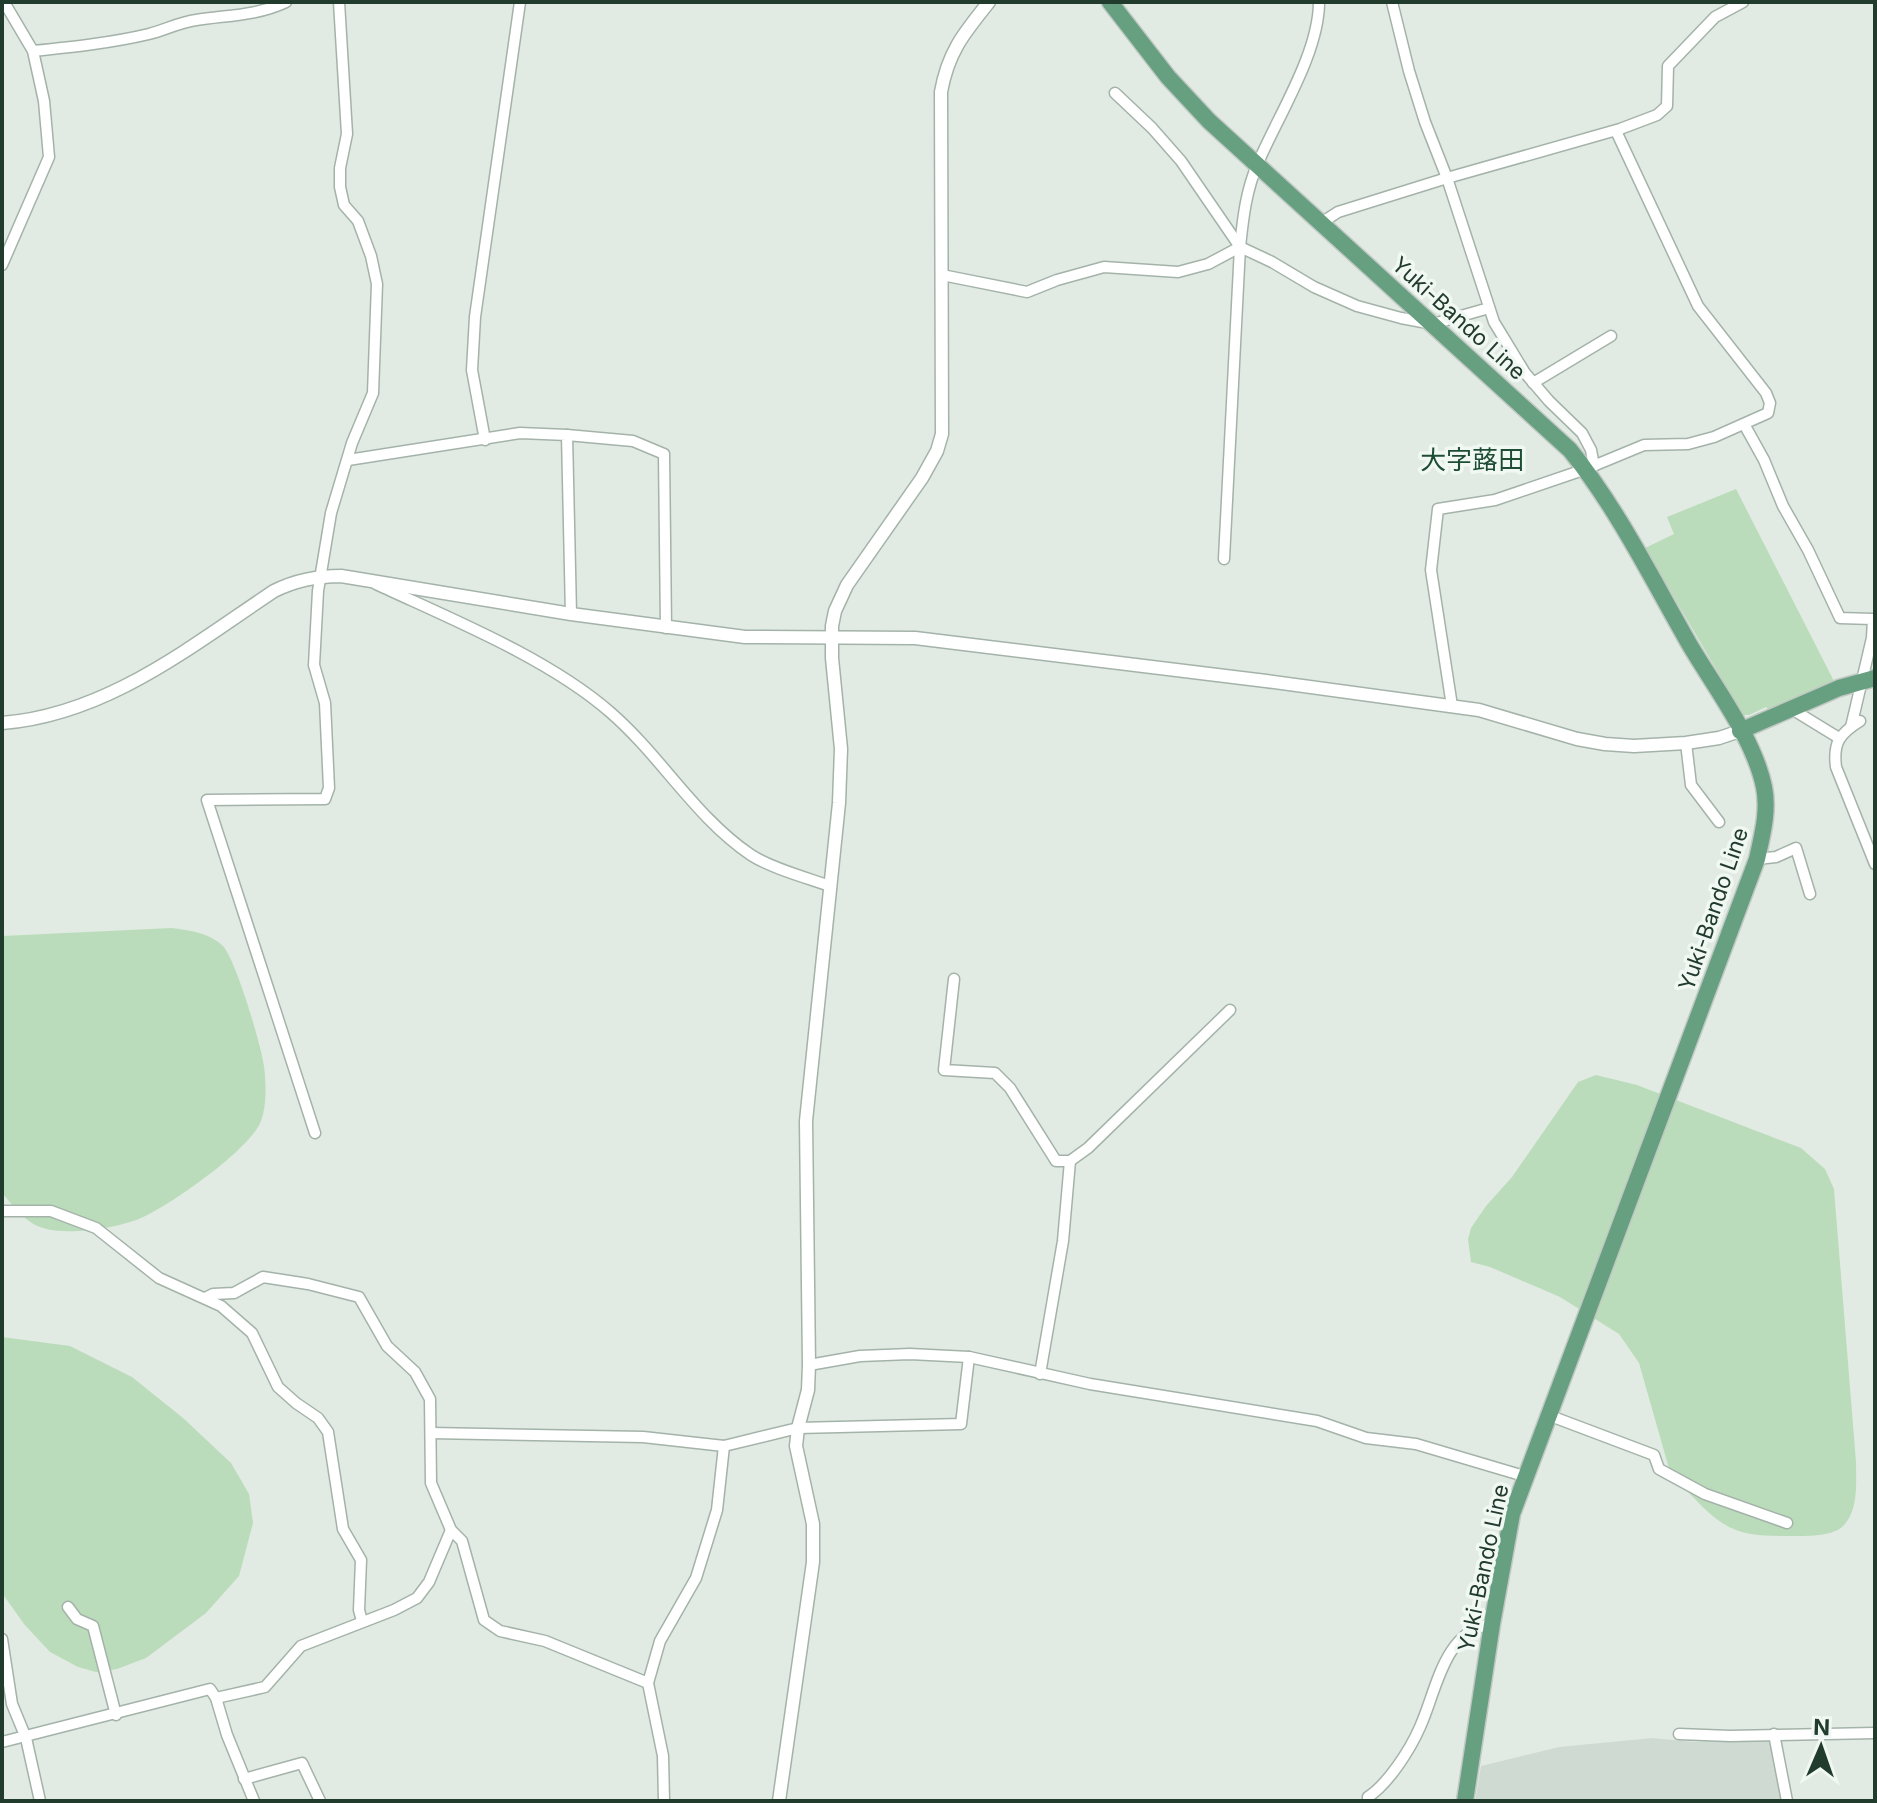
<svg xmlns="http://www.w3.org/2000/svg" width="1877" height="1803" font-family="Inter,'Noto Sans JP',sans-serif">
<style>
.built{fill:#cfdbd2}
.green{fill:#bbdcba}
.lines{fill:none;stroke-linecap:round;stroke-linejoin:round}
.minor-casing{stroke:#a4b3a9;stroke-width:13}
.tertiary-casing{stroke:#a4b3a9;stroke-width:15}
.primary-casing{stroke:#c1c8c4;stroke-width:19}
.minor{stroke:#fff;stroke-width:10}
.tertiary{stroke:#fff;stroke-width:12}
.primary{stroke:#66a080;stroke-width:16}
.labels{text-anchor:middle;stroke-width:7;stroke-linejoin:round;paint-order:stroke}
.street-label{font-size:22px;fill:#213b2d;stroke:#f1f8f3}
.quarter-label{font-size:26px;fill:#1e4d34;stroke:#f1f8f3}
</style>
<rect width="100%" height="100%" fill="#e1ebe3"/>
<path class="built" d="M1652 1738 1695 1742 1771 1738 1781 1801H1475L1481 1766 1559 1747Z"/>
<g class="green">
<path d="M1736 489 1836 685 1769 710 1766 707 1749 715H1743L1645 548 1674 534 1667 517Z"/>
<path d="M172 928C191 931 208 932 223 946 236 960 261 1045 264 1066 266 1082 267 1105 261 1121 250 1150 168 1207 139 1219 116 1228 67 1236 43 1228 26 1223 14 1207 2 1193V936Z"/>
<path d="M1596 1075 1637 1085 1801 1148 1825 1169 1834 1189 1856 1462C1856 1482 1859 1512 1842 1527 1833 1535 1813 1536 1800 1536 1750 1536 1731 1538 1695 1499 1684 1488 1675 1478 1668 1465L1639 1363 1619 1334 1560 1297 1490 1267 1471 1262 1468 1239 1471 1228 1486 1206 1512 1177 1578 1082Z"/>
<path d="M2 1337 70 1346 132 1377 183 1418 231 1463 249 1494 253 1523 239 1576 206 1613 146 1658 117 1669 96 1672 78 1667 50 1652 24 1624 2 1593Z"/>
</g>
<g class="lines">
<g class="minor-casing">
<g id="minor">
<path d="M1392 2 1409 71 1425 122 1447 178 1494 322 1525 373 1549 401 1582 433 1591 450 1594 466"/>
<path d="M33 51C72 47 111 43 149 34 165 30 180 22 196 20 228 15 256 16 286 2"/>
<path d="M1115 93 1152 128 1181 161 1240 247 1272 262 1314 287 1357 306 1401 318 1433 324 1489 308"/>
<path d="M1321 223 1338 212 1447 178 1620 129 1657 115 1667 106 1668 66 1715 17 1743 2"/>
<path d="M2 265 49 157 44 101 33 51 4 2"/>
<path d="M942 275 1027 292 1057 280 1104 267 1178 272 1208 264 1240 247"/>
<path d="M1533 383 1611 336"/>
<path d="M1744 424 1764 460 1783 506 1808 550 1840 618 1873 619 1872 638 1851 727"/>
<path d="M567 435 633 441 664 454 666 628"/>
<path d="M485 440 472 370 475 317 520 2"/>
<path d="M348 460 520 433 567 435 571 614"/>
<path d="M1224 559 1240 247C1243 218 1246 190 1258 163 1278 116 1319 53 1319 2"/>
<path d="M376 584C451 619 548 658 610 712 661 756 695 817 751 855 771 868 807 878 830 886"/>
<path d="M1452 706 1431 570 1438 509 1495 500 1586 469 1644 445 1688 444 1714 437 1768 413 1770 403 1766 393 1698 306 1616 131"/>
<path d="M1790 708 1839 738"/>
<path d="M1860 721C1839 734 1833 743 1836 767L1875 864"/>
<path d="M1686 743 1691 785 1719 822"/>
<path d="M1757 859 1776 857 1796 848 1810 894"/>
<path d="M954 979 944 1070 995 1073 1010 1088 1056 1161H1070L1088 1148 1230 1010"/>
<path d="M315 1133 207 800 325 799 329 788 325 703 314 665 318 591 331 513 352 443 373 393 377 284 371 256 358 221 344 205 340 187V168L347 134 339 2"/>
<path d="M2 1211H51L96 1228 159 1278 221 1306 252 1333 278 1387 296 1403 318 1418 328 1432 343 1529 361 1560 359 1610 362 1621"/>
<path d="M205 1298 213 1294 234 1293 263 1277 308 1284 359 1297 387 1346 415 1372 430 1399 431 1483 451 1530 462 1541 484 1620 500 1631 545 1641 648 1683"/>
<path d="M809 1365 860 1356 910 1354 969 1357 1090 1384 1317 1421 1366 1438 1416 1444 1524 1476"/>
<path d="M1040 1374 1063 1241 1070 1161"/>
<path d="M1548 1415 1654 1455 1659 1469 1705 1494 1787 1523"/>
<path d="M431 1433 643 1437 724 1446 798 1428 961 1424 969 1357"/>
<path d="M68 1607 77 1619 93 1626 116 1715"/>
<path d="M2 1639 12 1704 26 1738 40 1801"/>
<path d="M216 1698 265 1687 301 1646 394 1610 417 1598 429 1582 451 1530"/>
<path d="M1679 1734 1730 1736 1875 1733"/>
<path d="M1774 1734 1787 1801"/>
<path d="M2 1742 210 1689 216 1698 227 1735 254 1801"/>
<path d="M244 1779 302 1763 320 1801"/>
<path d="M664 1801 663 1756 648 1683 660 1641 696 1578 717 1510 724 1446"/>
<path d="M1368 1801V1797C1388 1784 1410 1750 1420 1727 1437 1690 1443 1631 1492 1624"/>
</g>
</g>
<g class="tertiary-casing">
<g id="tertiary">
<path d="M2 723C106 715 190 647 274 591 296 580 316 576 341 576L571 614 745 637 915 638 1266 681 1479 710 1577 739 1605 744 1634 746 1686 743 1719 738 1740 731"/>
<path d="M779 1801 813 1562V1524L796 1446 798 1428 808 1390 809 1365 806 1121 839 803 841 749 832 658V626L835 611 847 585 922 478 937 451 942 434 941 92C948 52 964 33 989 2"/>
</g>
</g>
<g class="primary-casing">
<g id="primary">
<path d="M1110 2 1168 77 1209 121 1570 450C1618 509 1653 581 1691 647 1716 689 1754 739 1764 787 1769 811 1762 836 1757 859L1512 1514 1492 1624 1465 1801"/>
<path d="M1740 731 1839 688 1875 678"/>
</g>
</g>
<use href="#minor" class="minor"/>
<use href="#tertiary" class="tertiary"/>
<use href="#primary" class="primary"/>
</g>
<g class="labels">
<g class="street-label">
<text transform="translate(1459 318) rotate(42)" y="8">Yuki-Bando Line</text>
<text transform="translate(1713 909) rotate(-71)" y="8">Yuki-Bando Line</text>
<text transform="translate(1483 1568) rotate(-78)" y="8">Yuki-Bando Line</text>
</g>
<g class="quarter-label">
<text x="1472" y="469">大字蕗田</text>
</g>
</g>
<rect width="1877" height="1803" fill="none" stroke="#213b2d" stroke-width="8"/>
<g transform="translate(1821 1747) rotate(2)" stroke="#f1f8f3" stroke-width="6" paint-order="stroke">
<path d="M0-6L14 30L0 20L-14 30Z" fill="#213b2d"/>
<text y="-12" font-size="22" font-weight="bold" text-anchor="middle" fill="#213b2d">N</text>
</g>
</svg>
